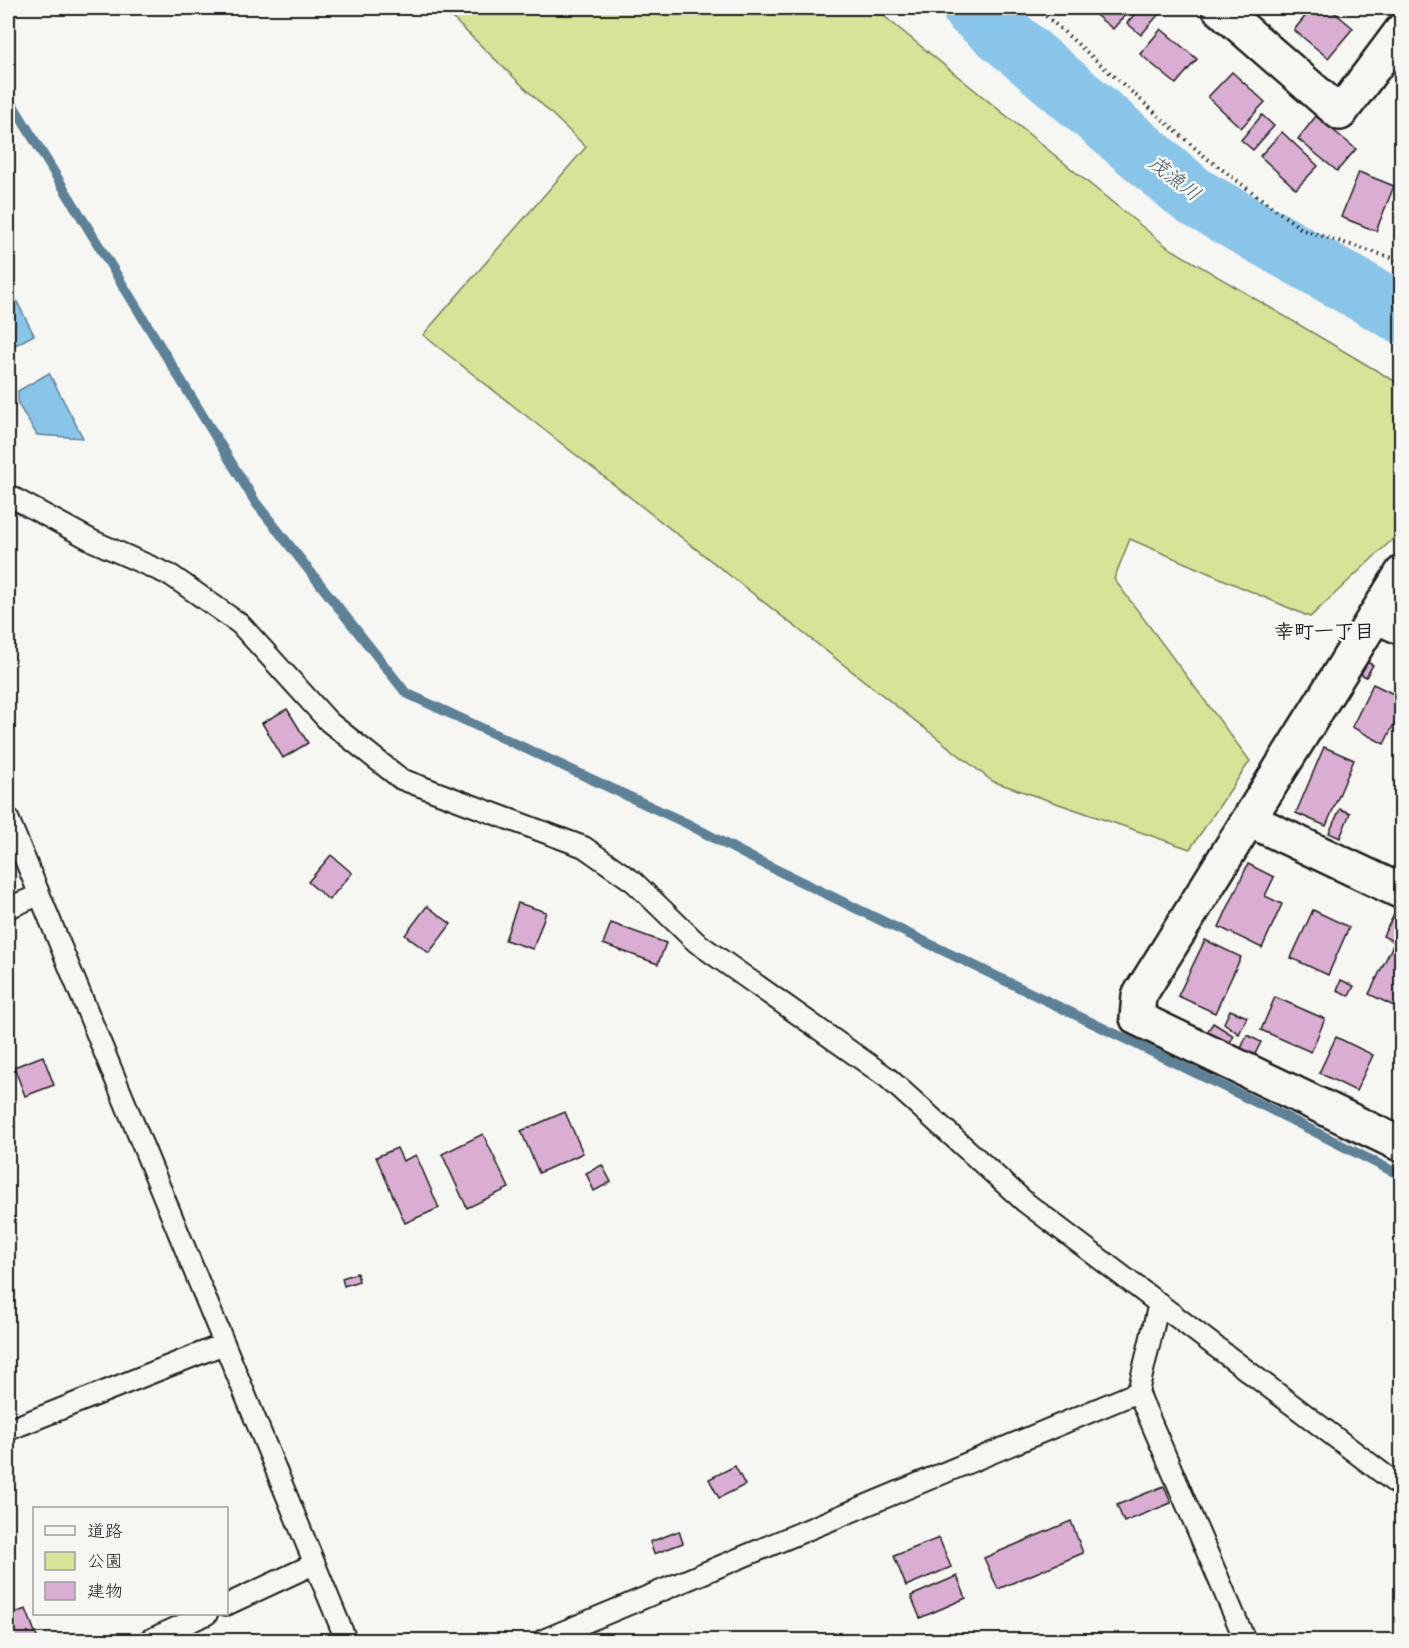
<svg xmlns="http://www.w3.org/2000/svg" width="1409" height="1648" font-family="'Playpen Sans','Klee One',sans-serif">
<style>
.green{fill:#d5e497;stroke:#78805a;stroke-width:1.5}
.water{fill:#89c5e9;stroke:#5d8197;stroke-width:1.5}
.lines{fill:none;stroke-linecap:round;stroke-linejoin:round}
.stream{stroke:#5d8197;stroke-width:10}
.river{stroke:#89c5e9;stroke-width:60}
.building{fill:#d9aed2;stroke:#1c1c1c;stroke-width:1.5}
.service-casing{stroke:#1c1c1c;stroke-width:24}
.minor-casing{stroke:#1c1c1c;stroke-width:38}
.path{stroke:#1c1c1c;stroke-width:4;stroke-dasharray:1.5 4.5;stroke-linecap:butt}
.service{stroke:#f6f6f2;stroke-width:20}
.minor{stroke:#f6f6f2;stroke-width:33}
.labels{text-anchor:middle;stroke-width:5;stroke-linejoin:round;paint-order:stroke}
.water-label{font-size:20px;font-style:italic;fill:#425764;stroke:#f6f6f2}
.neighbourhood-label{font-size:20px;font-weight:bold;fill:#1c1c1c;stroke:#f6f6f2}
</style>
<rect width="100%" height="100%" fill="#f6f6f2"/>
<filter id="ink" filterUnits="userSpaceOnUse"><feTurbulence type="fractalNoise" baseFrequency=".0167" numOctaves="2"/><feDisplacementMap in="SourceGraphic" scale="12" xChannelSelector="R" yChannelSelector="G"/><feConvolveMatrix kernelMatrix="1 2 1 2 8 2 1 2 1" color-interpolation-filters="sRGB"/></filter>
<g filter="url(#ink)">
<path class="green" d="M442 8H874L1166 246 1401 385 1394 538 1310 617 1130 539 1114 579 1250 761 1190 849 992 781 423 335 586 147Z"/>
<g class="water">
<path d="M8 284 34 335 8 349Z"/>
<path d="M49 373 83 438 37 435 18 404V391Z"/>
</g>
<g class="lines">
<path class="stream" d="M8 97 256 503 406 693 688 824 748 856 1270 1109 1402 1176"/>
<path class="river" d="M972 8 1193 196 1402 314"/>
</g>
<g class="building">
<path d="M1087 8H1131L1113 29Z"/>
<path d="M1140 8H1164L1141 35 1127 23Z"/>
<path d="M1312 8H1329L1353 28 1328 58 1294 30Z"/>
<path d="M1161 29 1197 59 1176 84 1140 54Z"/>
<path d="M1232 72 1265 102 1241 128 1208 97Z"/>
<path d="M1262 115 1274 126 1253 150 1241 140Z"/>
<path d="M1316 116 1356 149 1337 171 1298 139Z"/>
<path d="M1282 132 1318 166 1296 189 1260 156Z"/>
<path d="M1359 172 1394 186 1376 231 1341 217Z"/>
<path d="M1365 661 1373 665 1366 677 1359 673Z"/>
<path d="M1373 684 1402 698V708L1384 744 1352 727Z"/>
<path d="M287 709 308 743 283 758 262 723Z"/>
<path d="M1324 747 1354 760 1326 826 1296 813Z"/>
<path d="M1340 809 1350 813 1340 838 1329 833Z"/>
<path d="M331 855 352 873 329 900 308 882Z"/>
<path d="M1248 864 1274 877 1265 896 1282 904 1262 948 1219 927Z"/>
<path d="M518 903 546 912 533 949 505 940Z"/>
<path d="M427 906 451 924 429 953 405 935Z"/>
<path d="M1313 910 1349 927 1328 975 1291 958Z"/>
<path d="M1396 911 1402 914V937L1398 944 1383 936Z"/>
<path d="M611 923 666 943 658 964 603 944Z"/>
<path d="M1205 940 1241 957 1215 1013 1178 996Z"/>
<path d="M1394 943 1402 946V1010L1369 994Z"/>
<path d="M1341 980 1354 986 1349 996 1337 990Z"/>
<path d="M1275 997 1325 1019 1311 1052 1261 1030Z"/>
<path d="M1230 1010 1247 1017 1239 1034 1224 1023Z"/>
<path d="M1213 1023 1234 1036 1228 1045 1207 1032Z"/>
<path d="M1247 1035 1261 1042 1253 1058 1240 1051Z"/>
<path d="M1336 1037 1373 1055 1356 1091 1319 1073Z"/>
<path d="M43 1056 54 1085 25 1096 14 1067Z"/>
<path d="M565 1112 583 1153 539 1173 521 1131Z"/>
<path d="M483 1134 509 1188 467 1208 442 1154Z"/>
<path d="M397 1148 403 1161 416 1155 439 1208 405 1223 376 1157Z"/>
<path d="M602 1165 611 1182 594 1191 586 1173Z"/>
<path d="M357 1273 359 1281 344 1286 342 1278Z"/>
<path d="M735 1466 745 1485 719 1498 709 1479Z"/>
<path d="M1164 1486 1171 1503 1124 1522 1117 1505Z"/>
<path d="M1071 1521 1083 1553 998 1589 984 1558Z"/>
<path d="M679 1531 683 1543 654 1554 650 1542Z"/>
<path d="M939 1538 951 1567 906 1586 894 1556Z"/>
<path d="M957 1576 966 1598 920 1618 911 1596Z"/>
<path d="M26 1609 38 1640H8V1615Z"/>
</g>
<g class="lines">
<g class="service-casing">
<g id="service">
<path d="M8 495 93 541 172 576 240 624 329 722 401 779 584 847 634 882 696 942 888 1078 1025 1202 1402 1488"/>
<path d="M8 818 346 1640"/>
<path d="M8 908 39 895"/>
<path d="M1138 1392 1159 1303"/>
<path d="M8 1430 224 1344"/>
<path d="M226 1605 314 1564"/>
<path d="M149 1640 207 1614"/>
<path d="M543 1640 1138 1392 1245 1640"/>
</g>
</g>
<g class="minor-casing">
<g id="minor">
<path d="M1219 8 1340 113 1402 30"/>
<path d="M1402 573 1139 996 1137 1018 1402 1145"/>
<path d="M1375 616 1402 628"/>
<path d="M1250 820 1402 892"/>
</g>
</g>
<path class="path" d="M1037 8 1204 156 1303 230 1402 261"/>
<use href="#service" class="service"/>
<use href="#minor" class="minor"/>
</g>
</g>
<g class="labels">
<g class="water-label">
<text transform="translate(1175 178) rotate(38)" y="7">茂漁川</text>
</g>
<g class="neighbourhood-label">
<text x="1324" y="638">幸町一丁目</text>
</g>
</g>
<rect width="1409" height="1648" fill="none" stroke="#f6f6f2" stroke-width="30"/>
<rect x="15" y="15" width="1379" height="1618" fill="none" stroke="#1c1c1c" stroke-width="2" filter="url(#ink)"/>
<rect x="33" y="1507" width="195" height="108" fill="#f6f6f2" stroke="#9f9f9c" stroke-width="1.5"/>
<rect x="45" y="1526" width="30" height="9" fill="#f6f6f2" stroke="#9f9f9c" stroke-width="1.5"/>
<text x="87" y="1537" font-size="18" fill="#1c1c1c">道路</text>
<rect x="45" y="1552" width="30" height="18" fill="#d5e497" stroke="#9f9f9c" stroke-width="1.5"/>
<text x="87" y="1567" font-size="18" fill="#1c1c1c">公園</text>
<rect x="45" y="1582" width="30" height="18" fill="#d9aed2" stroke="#9f9f9c" stroke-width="1.5"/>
<text x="87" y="1597" font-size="18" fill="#1c1c1c">建物</text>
</svg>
